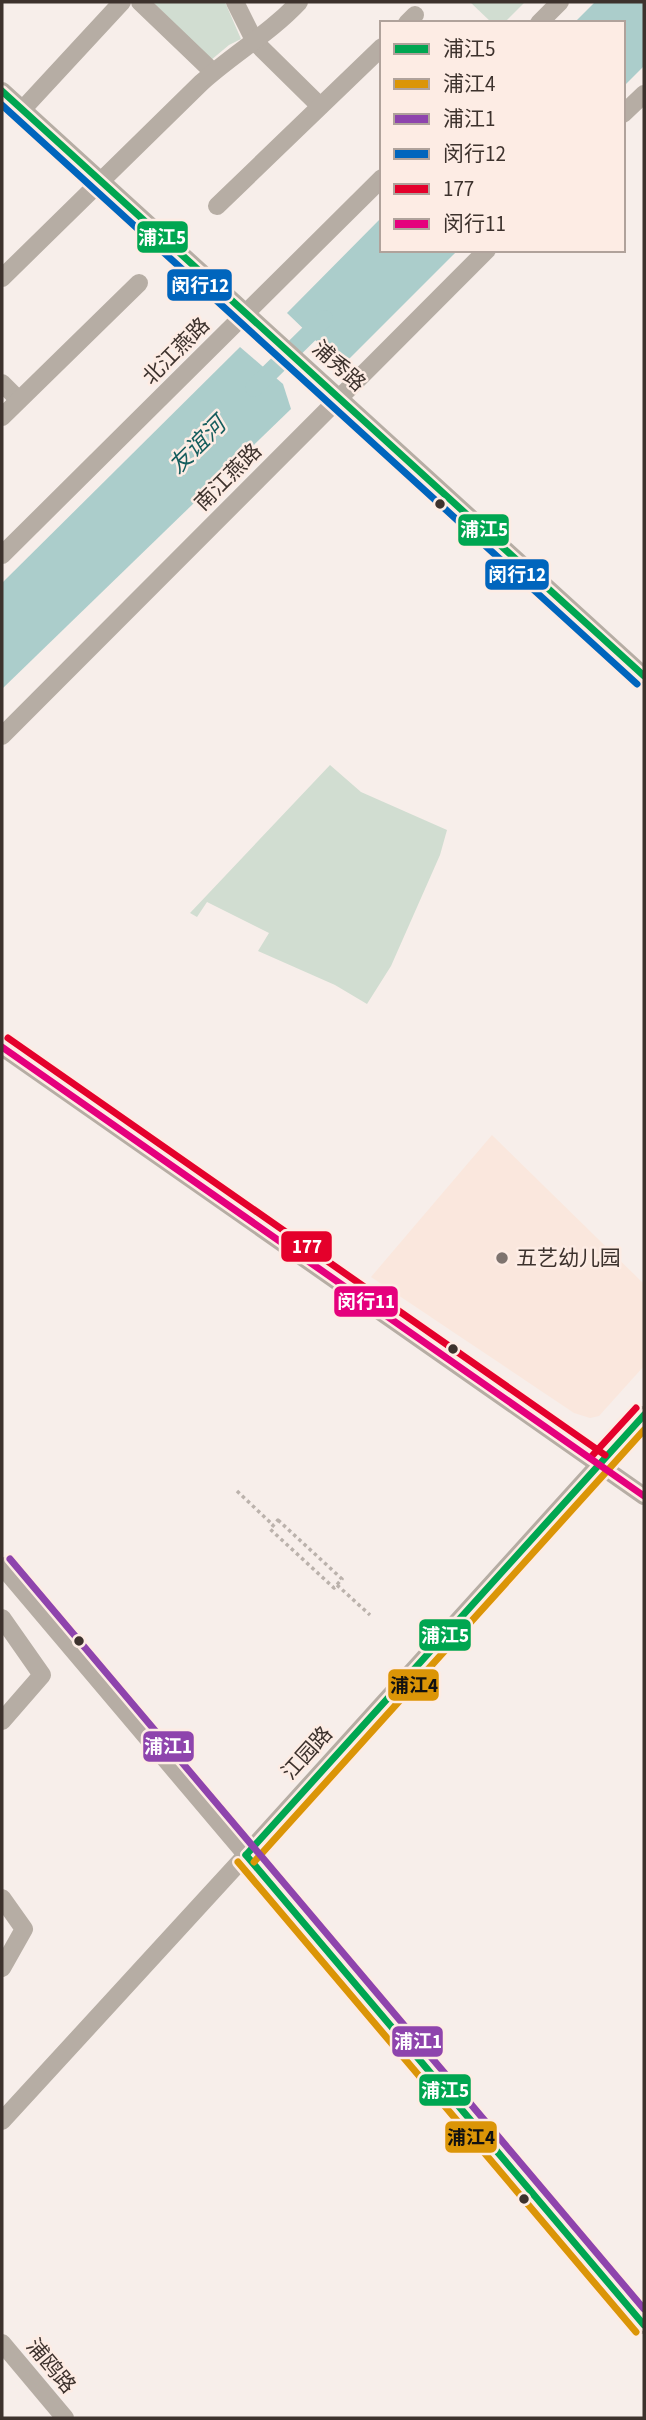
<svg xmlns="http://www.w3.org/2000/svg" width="646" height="2420" font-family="'Source Sans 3','Noto Sans SC',sans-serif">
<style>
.built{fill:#fae7dd}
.green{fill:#d1ddd1}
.water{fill:#abcdcb}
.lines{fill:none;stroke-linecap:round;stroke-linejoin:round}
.canal{stroke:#abcdcb;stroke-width:18}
.path{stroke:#bbb2ac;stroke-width:3.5;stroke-dasharray:3.5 3.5;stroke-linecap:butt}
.minor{stroke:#b6ada4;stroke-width:18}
.bus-1-casing{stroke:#fdece4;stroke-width:12}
.bus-2-casing{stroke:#fdece4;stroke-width:12}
.bus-3-casing{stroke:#fdece4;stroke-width:12}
.bus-4-casing{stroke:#fdece4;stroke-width:12}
.bus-5-casing{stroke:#fdece4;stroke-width:12}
.bus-6-casing{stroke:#fdece4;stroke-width:12}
.bus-1{stroke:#00a651;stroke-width:7}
.bus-2{stroke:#db9507;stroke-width:7}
.bus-3{stroke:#8e44ad;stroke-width:7}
.bus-4{stroke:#0065bd;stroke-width:7}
.bus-5{stroke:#e4002b;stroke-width:7}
.bus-6{stroke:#e5007d;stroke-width:7}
.bus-dot{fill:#3d322d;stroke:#fdece4;stroke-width:2.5}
.poi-dot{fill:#7e746f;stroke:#fdece4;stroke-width:2.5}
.labels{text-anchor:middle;stroke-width:5;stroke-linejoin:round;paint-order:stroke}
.street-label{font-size:21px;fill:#3d322d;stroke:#fdece4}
.poi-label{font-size:21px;fill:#3d322d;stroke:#fdece4;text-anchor:start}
.water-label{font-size:23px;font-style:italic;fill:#155d5d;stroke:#fdece4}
.line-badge{stroke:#fdece4;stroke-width:2.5}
.badge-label{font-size:19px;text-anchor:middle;font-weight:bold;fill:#fff}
.pale-badge-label{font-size:19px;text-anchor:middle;font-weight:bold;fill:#111}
</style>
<rect width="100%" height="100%" fill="#f7eeea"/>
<path class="built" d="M492 1135 644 1284V1366L599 1416 590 1418 574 1413 371 1277Z"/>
<g class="green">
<path d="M153 2H225L241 39 229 45 211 60Z"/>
<path d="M470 2H525L504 23H492Z"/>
<path d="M330 765 361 792 447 830 440 855 391 966 367 1004 335 985 258 951 269 933 207 902 197 917 190 913Z"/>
</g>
<g class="water">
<path d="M595 2H644V66L623 87V23H574Z"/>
<path d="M382 217V250H458L349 359 337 361 287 313Z"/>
<path d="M240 347 283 384 291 409 2 689V583Z"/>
</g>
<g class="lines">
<path class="canal" d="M254 388 324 319"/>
<g class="path">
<path d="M237 1491 273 1525"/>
<path d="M278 1520 342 1579 334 1588 270 1529Z"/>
<path d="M337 1585 370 1615"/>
</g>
<g class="minor">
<path d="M140 2 213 72"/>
<path d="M235 2 255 42 320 106"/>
<path d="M407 23 415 15"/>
<path d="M539 23 560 2"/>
<path d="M2 91 644 676"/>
<path d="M22 110 122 2"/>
<path d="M623 114 644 94"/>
<path d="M217 206 382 47"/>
<path d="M2 278 201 83C233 54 270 33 299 2"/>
<path d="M2 383 19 400"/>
<path d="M2 417 139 283"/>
<path d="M2 555 382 178"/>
<path d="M2 736 487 250"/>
<path d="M2 1047 644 1496"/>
<path d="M2 1566 644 2325"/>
<path d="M2 1618 42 1675 2 1721"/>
<path d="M2 1898 24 1929 2 1968"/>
<path d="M2 2121 246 1855 644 1415"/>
<path d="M2 2343 65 2418"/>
</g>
<g class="bus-1-casing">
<g id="bus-1">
<path d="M2 91 644 676"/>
<path d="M246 1855 644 2325"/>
<path d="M246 1855 644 1415"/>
</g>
</g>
<g class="bus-2-casing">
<g id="bus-2">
<path d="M238 1862 636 2332"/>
<path d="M254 1862 644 1430"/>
</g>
</g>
<g class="bus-3-casing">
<path id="bus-3" d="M10 1559 644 2309"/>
</g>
<g class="bus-4-casing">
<path id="bus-4" d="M2 105 637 684"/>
</g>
<g class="bus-5-casing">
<g id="bus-5">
<path d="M8 1038 605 1455"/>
<path d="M591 1457 636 1408"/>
</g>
</g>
<g class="bus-6-casing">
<path id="bus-6" d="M2 1047 644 1496"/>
</g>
<use href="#bus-1" class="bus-1"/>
<use href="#bus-2" class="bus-2"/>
<use href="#bus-3" class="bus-3"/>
<use href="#bus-4" class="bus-4"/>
<use href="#bus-5" class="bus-5"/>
<use href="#bus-6" class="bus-6"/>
</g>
<g class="bus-dot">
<circle cx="440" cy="504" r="6"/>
<circle cx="453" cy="1349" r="6"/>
<circle cx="79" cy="1641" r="6"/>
<circle cx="524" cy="2199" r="6"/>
</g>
<circle class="poi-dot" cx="502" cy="1258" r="7"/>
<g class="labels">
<g class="street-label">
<text transform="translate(176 351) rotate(-45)" y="7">北江燕路</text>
<text transform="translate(339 366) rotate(42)" y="7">浦秀路</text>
<text transform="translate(228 477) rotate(-45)" y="7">南江燕路</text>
<text transform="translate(307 1753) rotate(-48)" y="7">江园路</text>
<text transform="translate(51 2366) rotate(50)" y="7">浦鸥路</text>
</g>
<g class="poi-label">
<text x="516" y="1265">五艺幼儿园</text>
</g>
<g class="water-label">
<text transform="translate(197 445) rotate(-45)" y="8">友谊河</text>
</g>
</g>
<g class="line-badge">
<rect x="136" y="220" width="53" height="34" rx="7" fill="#00a651"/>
<rect x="166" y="268" width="67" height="34" rx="7" fill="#0065bd"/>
<rect x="457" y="513" width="53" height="34" rx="7" fill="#00a651"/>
<rect x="484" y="558" width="66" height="33" rx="7" fill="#0065bd"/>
<rect x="280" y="1230" width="53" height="33" rx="7" fill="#e4002b"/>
<rect x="333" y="1285" width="66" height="33" rx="7" fill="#e5007d"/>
<rect x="418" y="1618" width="54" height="34" rx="7" fill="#00a651"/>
<rect x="387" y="1668" width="53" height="34" rx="7" fill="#db9507"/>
<rect x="142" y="1730" width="53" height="33" rx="7" fill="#8e44ad"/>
<rect x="391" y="2025" width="53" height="33" rx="7" fill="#8e44ad"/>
<rect x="418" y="2073" width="54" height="34" rx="7" fill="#00a651"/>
<rect x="444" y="2120" width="54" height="34" rx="7" fill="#db9507"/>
</g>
<g class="badge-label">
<text x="162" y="244">浦江5</text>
<text x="200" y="292">闵行12</text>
<text x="484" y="536">浦江5</text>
<text x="517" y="581">闵行12</text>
<text x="307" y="1253">177</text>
<text x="366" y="1308">闵行11</text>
<text x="445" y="1642">浦江5</text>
<text x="168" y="1753">浦江1</text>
<text x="418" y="2048">浦江1</text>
<text x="445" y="2097">浦江5</text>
</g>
<g class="pale-badge-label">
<text x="414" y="1692">浦江4</text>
<text x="471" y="2144">浦江4</text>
</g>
<rect width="646" height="2420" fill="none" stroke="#3d322d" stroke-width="7"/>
<rect x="380" y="21" width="245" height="231" fill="#fdece4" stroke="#b0a29b" stroke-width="2"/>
<rect x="394" y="44" width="35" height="10" fill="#00a651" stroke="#b0a29b" stroke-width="2"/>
<text x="443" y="56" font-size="21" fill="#3d322d">浦江5</text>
<rect x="394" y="79" width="35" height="10" fill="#db9507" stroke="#b0a29b" stroke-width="2"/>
<text x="443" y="91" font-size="21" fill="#3d322d">浦江4</text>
<rect x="394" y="114" width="35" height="10" fill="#8e44ad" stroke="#b0a29b" stroke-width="2"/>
<text x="443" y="126" font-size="21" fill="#3d322d">浦江1</text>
<rect x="394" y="149" width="35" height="10" fill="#0065bd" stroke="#b0a29b" stroke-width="2"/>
<text x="443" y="161" font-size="21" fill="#3d322d">闵行12</text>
<rect x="394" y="184" width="35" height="10" fill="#e4002b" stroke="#b0a29b" stroke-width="2"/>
<text x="443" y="196" font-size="21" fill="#3d322d">177</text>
<rect x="394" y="219" width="35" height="10" fill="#e5007d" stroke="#b0a29b" stroke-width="2"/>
<text x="443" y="231" font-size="21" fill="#3d322d">闵行11</text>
</svg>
